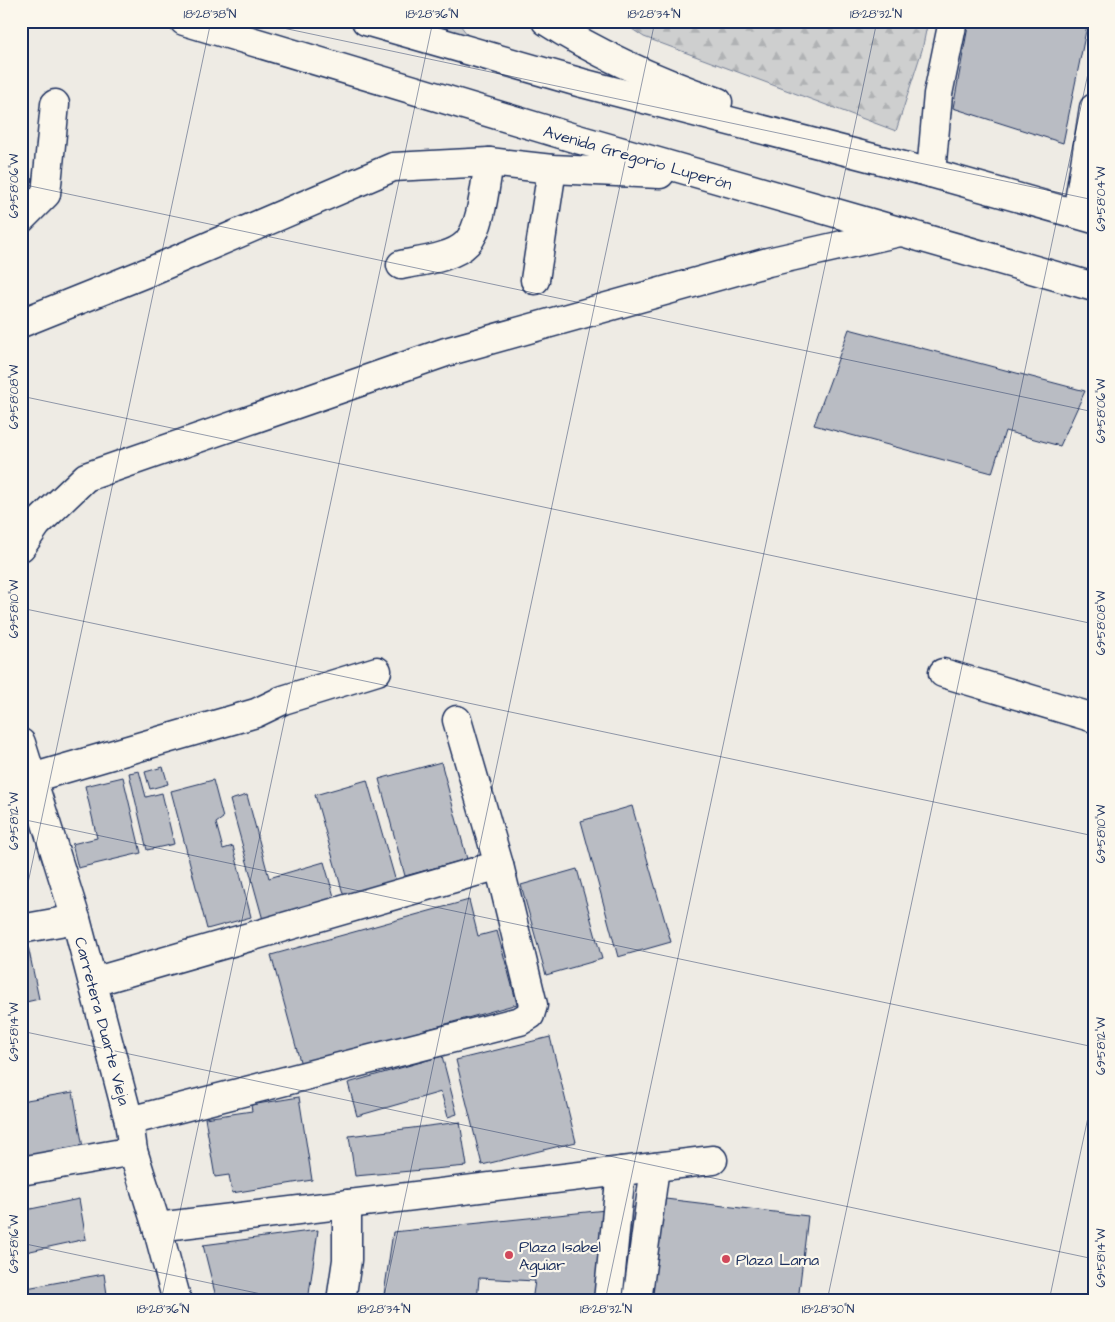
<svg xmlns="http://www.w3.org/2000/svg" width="1115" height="1322" font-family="'Architects Daughter',sans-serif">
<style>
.forest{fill:url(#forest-firs);stroke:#747f96}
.building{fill:#b9bcc3;stroke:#1b2f5e}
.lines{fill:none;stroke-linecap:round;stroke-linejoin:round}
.minor-casing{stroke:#1b2f5e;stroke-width:31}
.major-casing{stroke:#1b2f5e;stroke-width:31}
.minor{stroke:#fbf7ec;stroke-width:28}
.major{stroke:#fbf7ec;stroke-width:28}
.ticks{fill:none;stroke:#1b2f5e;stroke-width:1;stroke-opacity:0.45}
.poi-dot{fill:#d1495b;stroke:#fbf7ec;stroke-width:2}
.labels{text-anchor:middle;stroke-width:4.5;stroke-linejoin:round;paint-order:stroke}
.street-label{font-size:16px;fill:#1b2f5e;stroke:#fbf7ec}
.poi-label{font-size:16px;fill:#1b2f5e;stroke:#fbf7ec;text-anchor:start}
.neatline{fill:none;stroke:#1b2f5e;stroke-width:2}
.ticks-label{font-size:12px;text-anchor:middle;fill:#1b2f5e}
</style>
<defs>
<pattern id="forest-firs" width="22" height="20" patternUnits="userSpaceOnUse" patternTransform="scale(1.25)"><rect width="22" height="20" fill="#cecfcf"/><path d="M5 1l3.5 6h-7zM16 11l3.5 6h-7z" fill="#b0b2b4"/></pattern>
</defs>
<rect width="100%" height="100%" fill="#eeebe4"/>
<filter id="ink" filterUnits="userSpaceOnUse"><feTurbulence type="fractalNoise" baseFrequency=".02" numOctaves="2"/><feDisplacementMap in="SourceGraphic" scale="10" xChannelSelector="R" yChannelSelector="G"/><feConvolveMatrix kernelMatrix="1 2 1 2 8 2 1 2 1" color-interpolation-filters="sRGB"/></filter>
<g filter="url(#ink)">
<g class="forest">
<path d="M390 21H457L477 47Z"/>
<path d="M620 21H928L922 50 896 131 644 37Z"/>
</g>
<g class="building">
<path d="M969 21H1088L1063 143 953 108Z"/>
<path d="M849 329 1085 391 1060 446 1005 431 992 473 814 425Z"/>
<path d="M441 762 467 859 405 876 379 779Z"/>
<path d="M163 767 168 784 150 789 145 772Z"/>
<path d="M139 771 146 797 162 793 174 844 147 850 129 773Z"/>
<path d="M123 777 141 853 78 868 72 844 97 838 85 786Z"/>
<path d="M213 780 223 818 216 823 223 849 233 846 251 917 207 929 171 791Z"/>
<path d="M367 780 396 882 344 897 315 795Z"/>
<path d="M247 795 269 878 324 862 335 900 263 920 230 800Z"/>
<path d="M632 806 671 942 618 957 581 821Z"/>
<path d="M577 869 602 959 546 975 521 885Z"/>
<path d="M469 900 478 936 497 931 517 1004 301 1065 271 955Z"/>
<path d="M28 946 39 999 26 1002 21 980V948Z"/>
<path d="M550 1037 576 1142 482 1165 456 1060Z"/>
<path d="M442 1056 457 1114 448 1117 441 1092 357 1116 348 1083Z"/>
<path d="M73 1092 84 1153 21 1164V1101Z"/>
<path d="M299 1097 312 1180 232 1193 229 1175 215 1177 205 1118 252 1111 251 1105Z"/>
<path d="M460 1122 467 1166 355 1176 349 1136Z"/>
<path d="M657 1198 808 1216 798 1301H645Z"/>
<path d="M79 1199 86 1239 21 1253V1211Z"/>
<path d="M635 1207 622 1301H532L535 1281 479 1278 477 1301H383L393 1232Z"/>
<path d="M318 1230 308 1301H217L203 1245Z"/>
<path d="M104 1274 108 1301H21V1289Z"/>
</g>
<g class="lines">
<g class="minor-casing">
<g id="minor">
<path d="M931 173 938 94 953 21"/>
<path d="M1077 214 1094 108"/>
<path d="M21 219 46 194 55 104"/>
<path d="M401 265C420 261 453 258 467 243 482 227 485 184 489 162"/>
<path d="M535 280 552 169"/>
<path d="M21 547 37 524 86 477 446 352 768 262 900 232"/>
<path d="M943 673 1094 718"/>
<path d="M32 778 256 713 283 700 377 671"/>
<path d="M21 929 76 919"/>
<path d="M93 982 499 865"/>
<path d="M129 1121 520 1021 530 1015 533 1005 499 865 457 720"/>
<path d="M21 1171 133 1151"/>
<path d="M157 1227 713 1160"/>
<path d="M341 1301 347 1260V1204"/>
<path d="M608 1301 621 1171"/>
<path d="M637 1301 655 1167"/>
</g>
</g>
<g class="major-casing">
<g id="major">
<path d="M184 21 574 138 1094 287"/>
<path d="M366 21 582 83 931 173 1094 219"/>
<path d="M546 21C600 56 658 81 718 102"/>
<path d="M21 323 153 270 393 167 489 162 552 169 660 174"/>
<path d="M21 743 76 919 129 1121 133 1151 157 1227 177 1301"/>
</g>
</g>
<use href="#minor" class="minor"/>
<use href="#major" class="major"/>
</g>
</g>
<path class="ticks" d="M250 21 1094 200M21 184 1094 412M21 396 1094 624M21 608 1094 836M21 819 1094 1047M21 916 211 21M21 1031 1094 1259M21 1243 294 1301M161 1301 433 21M383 1301 655 21M605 1301 877 21M827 1301 1094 45M1049 1301 1094 1089"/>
<g class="poi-dot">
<circle cx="509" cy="1255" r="5"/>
<circle cx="726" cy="1259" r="5"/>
</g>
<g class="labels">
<g class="street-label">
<text transform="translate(638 157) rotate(16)" y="6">Avenida Gregorio Luperón</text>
<text transform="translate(103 1021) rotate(75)" y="6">Carretera Duarte Vieja</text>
</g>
<g class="poi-label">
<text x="519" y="1252">Plaza Isabel<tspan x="519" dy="18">Aguiar</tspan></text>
<text x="736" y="1265">Plaza Lama</text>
</g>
</g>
<rect width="1115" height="1322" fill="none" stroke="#fbf7ec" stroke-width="55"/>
<rect x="28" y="28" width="1060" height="1266" class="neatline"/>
<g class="ticks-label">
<text x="210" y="18">18°28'38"N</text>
<text x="432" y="18">18°28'36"N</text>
<text x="654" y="18">18°28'34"N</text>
<text x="876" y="18">18°28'32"N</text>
<text transform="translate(14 186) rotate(-90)" y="4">69°58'06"W</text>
<text transform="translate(1101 199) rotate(-90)" y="4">69°58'04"W</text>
<text transform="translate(14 397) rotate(-90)" y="4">69°58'08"W</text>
<text transform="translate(1101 411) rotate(-90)" y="4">69°58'06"W</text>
<text transform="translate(14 609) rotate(-90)" y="4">69°58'10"W</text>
<text transform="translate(1101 623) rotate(-90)" y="4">69°58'08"W</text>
<text transform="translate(14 821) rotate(-90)" y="4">69°58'12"W</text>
<text transform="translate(1101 834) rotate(-90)" y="4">69°58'10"W</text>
<text transform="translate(14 1032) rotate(-90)" y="4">69°58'14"W</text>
<text transform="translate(1101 1046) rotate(-90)" y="4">69°58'12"W</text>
<text transform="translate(14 1244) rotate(-90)" y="4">69°58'16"W</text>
<text transform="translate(1101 1258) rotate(-90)" y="4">69°58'14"W</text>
<text x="163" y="1313">18°28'36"N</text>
<text x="384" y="1313">18°28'34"N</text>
<text x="606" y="1313">18°28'32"N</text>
<text x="828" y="1313">18°28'30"N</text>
</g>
</svg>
